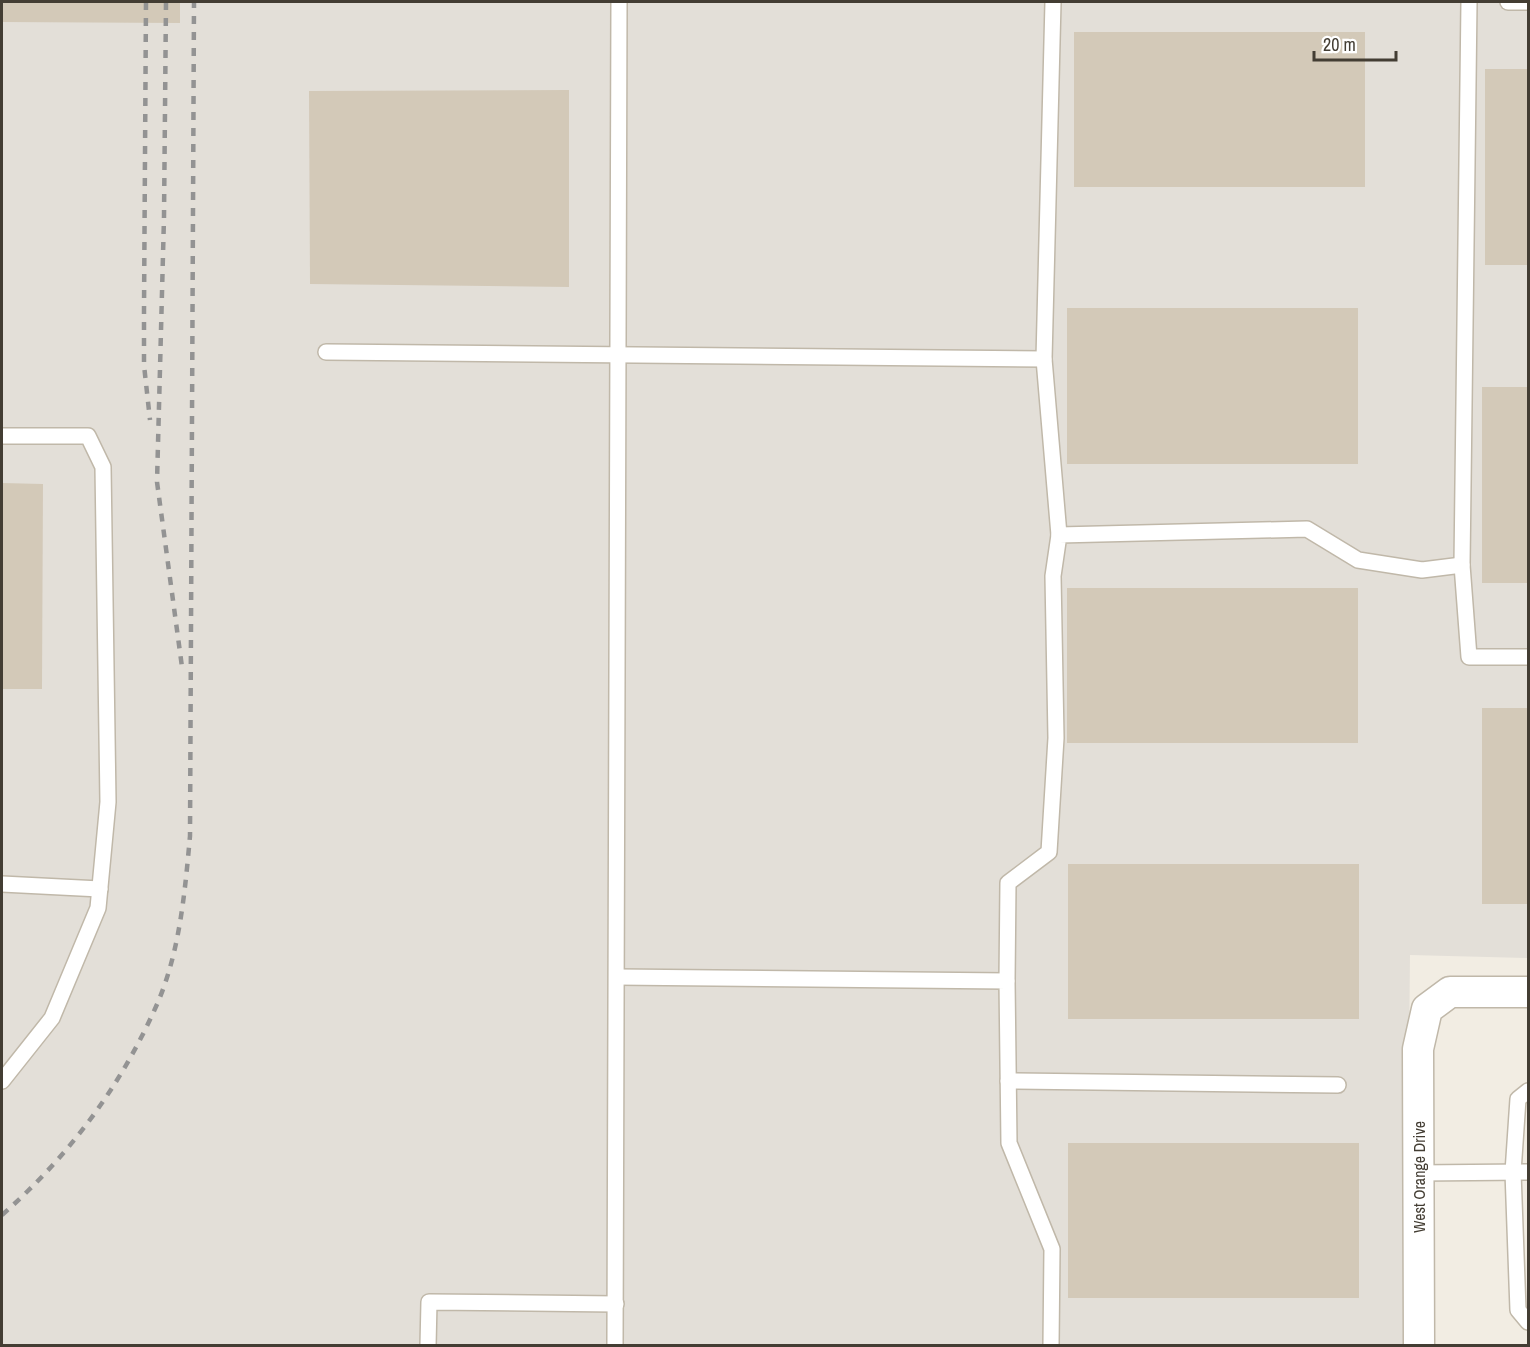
<svg xmlns="http://www.w3.org/2000/svg" width="1530" height="1347" font-family="'Archivo Narrow',sans-serif">
<style>
.industrial{fill:#e3dfd8}
.building{fill:#d3c9b8}
.lines{fill:none;stroke-linecap:round;stroke-linejoin:round}
.lane-casing{stroke:#c0b8a9;stroke-width:18}
.street-casing{stroke:#c0b8a9;stroke-width:33}
.lane{stroke:#fff;stroke-width:15}
.street{stroke:#fff;stroke-width:30}
.rail{stroke:#939393;stroke-width:4.5;stroke-dasharray:8 8;stroke-linecap:butt}
.labels{text-anchor:middle;stroke-width:4.5;stroke-linejoin:round;paint-order:stroke}
.street-label{font-size:16px;fill:#433d33;stroke:#fff}
</style>
<rect width="100%" height="100%" fill="#f2ede3"/>
<path class="industrial" d="M2 2H1528V958L1410 955 1406 1345 2 1346Z"/>
<g class="building">
<path d="M2 2H180V23L2 22Z"/>
<rect x="1074" y="32" width="291" height="155"/>
<rect x="1485" y="69" width="43" height="196"/>
<path d="M569 90V287L310 284 309 91Z"/>
<rect x="1067" y="308" width="291" height="156"/>
<rect x="1482" y="387" width="46" height="196"/>
<path d="M2 483 43 484 42 689H2Z"/>
<rect x="1067" y="588" width="291" height="155"/>
<rect x="1482" y="708" width="46" height="196"/>
<rect x="1068" y="864" width="291" height="155"/>
<rect x="1068" y="1143" width="291" height="155"/>
</g>
<g class="lines">
<g class="lane-casing">
<g id="lane">
<path d="M1053 2 1044 359 1059 535"/>
<path d="M1508 2H1528"/>
<path d="M326 352 1044 359"/>
<path d="M2 436H88L103 467 108 802 98 908 52 1018 2 1081"/>
<path d="M1462 565 1469 2"/>
<path d="M2 884 100 889"/>
<path d="M617 977 1007 981 1009 1143 1052 1249 1051 1346"/>
<path d="M1007 981 1008 883 1049 852 1056 738 1053 576 1059 535 1307 529 1358 560 1422 570 1462 565 1469 657H1528"/>
<path d="M1008 1081 1338 1085"/>
<path d="M1528 1091 1518 1099 1513 1172 1518 1310 1528 1322"/>
<path d="M1418 1173 1528 1172"/>
<path d="M428 1346 429 1302 616 1304"/>
<path d="M615 1346 619 2"/>
</g>
</g>
<g class="street-casing">
<path id="street" d="M1419 1346 1418 1049 1427 1009 1450 992H1528"/>
</g>
<use href="#lane" class="lane"/>
<use href="#street" class="street"/>
<g class="rail">
<path d="M146 2 144 311V365L150 420"/>
<path d="M166 2 164 217 157 482 182 667"/>
<path d="M2 1215C69 1156 122 1085 158 1002 180 950 185 891 190 836L194 2"/>
</g>
</g>
<g class="labels">
<g class="street-label">
<text transform="translate(1419 1177) rotate(-90)" y="6">West Orange Drive</text>
</g>
</g>
<rect width="1530" height="1347" fill="none" stroke="#433d33" stroke-width="6"/>
<path d="M1314 51v9h82v-9" fill="none" stroke="#433d33" stroke-width="3"/>
<text x="1323" y="51" font-size="18" fill="#433d33" stroke="#ffffff" stroke-width="4.5" paint-order="stroke">20 m</text>
</svg>
